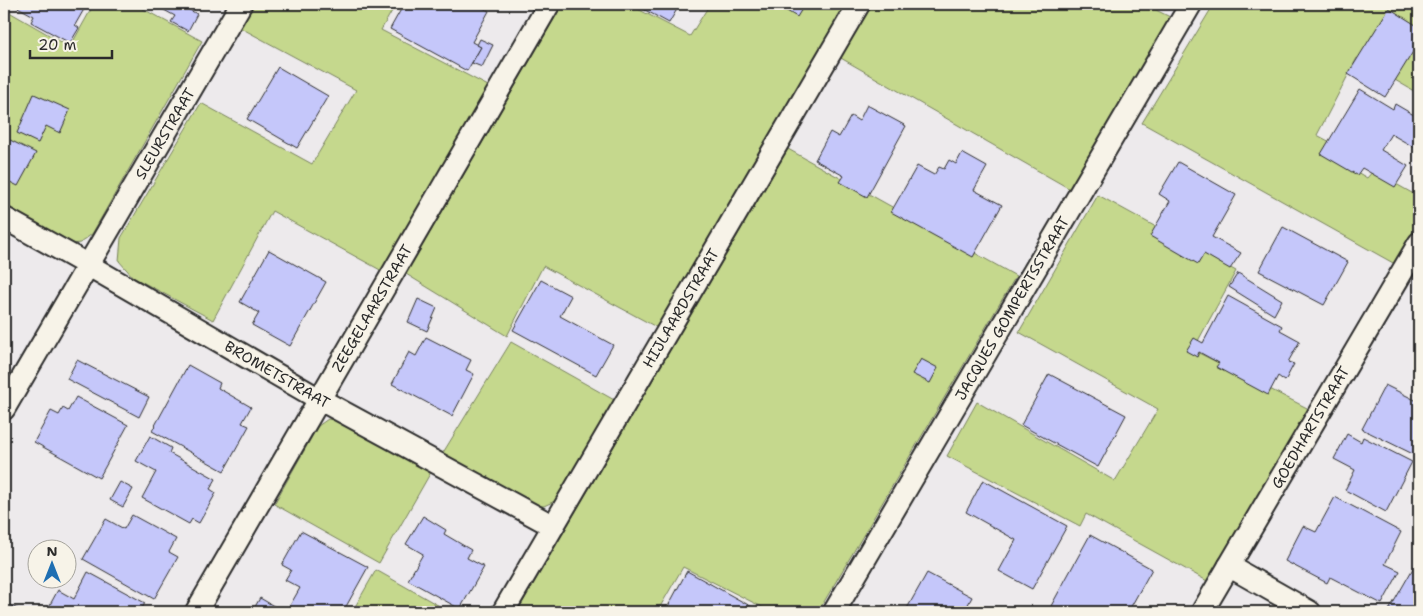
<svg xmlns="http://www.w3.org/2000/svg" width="1423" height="616" font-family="'Shantell Sans',sans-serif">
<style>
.green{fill:#c5d88d;stroke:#78825c}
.building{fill:#c5c7fa;stroke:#2b2b2b}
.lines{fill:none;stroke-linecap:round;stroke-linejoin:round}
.street-casing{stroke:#2b2b2b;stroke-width:25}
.street{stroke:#f7f3e8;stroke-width:21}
.labels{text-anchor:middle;stroke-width:4.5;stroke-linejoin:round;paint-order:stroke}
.street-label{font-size:15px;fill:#2b2b2b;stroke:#f7f3e8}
</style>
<rect width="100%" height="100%" fill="#edeaec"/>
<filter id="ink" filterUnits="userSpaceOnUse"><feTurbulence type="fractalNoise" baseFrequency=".02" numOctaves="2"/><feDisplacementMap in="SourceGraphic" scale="10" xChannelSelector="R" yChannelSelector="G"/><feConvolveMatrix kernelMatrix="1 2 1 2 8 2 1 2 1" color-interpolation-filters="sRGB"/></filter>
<g filter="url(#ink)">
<g class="green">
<path d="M94 4H134L202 41 92 234 80 243 63 245 4 210V9L70 47Z"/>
<path d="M253 4H396L381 30 492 88 384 272 272 211 213 320 133 277 119 261 121 238 201 103 312 164 356 90 239 27Z"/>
<path d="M563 4H628L690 36 710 4H849L658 328 543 266 507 336 406 274Z"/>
<path d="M870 4H1144L1170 17 1070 189 839 57Z"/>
<path d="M1214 4H1419V94L1357 58 1317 135 1332 143 1327 154 1367 178 1373 171 1419 197V221L1395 264 1142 123Z"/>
<path d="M788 149 1016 276 818 612H772L683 567 657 612H517Z"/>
<path d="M1098 195 1236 271 1193 350 1309 409 1209 582 1086 514 1080 526 947 456 977 402 1115 481 1158 409 1019 332Z"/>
<path d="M511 342 616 401 559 499 544 506 528 505 441 456Z"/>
<path d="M328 419 343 422 431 472 379 563 274 504 318 426Z"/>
<path d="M376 570 450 612H352Z"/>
</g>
<g class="building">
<path d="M12 4H87L75 25 79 28 70 43 31 22 34 16Z"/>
<path d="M153 4H186L184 7 197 14 188 31 171 22 175 16Z"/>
<path d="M404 4H476L489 11 472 42 481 47 467 71 390 29Z"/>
<path d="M634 4H680L669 23Z"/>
<path d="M775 4H805L797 17Z"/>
<path d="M1389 8 1419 27V42L1385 97 1348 74Z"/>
<path d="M480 39 493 45 482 67 472 63 481 47 477 45Z"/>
<path d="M278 67 328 96 297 148 247 119Z"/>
<path d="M1360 89 1393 109 1395 104 1419 118V146L1417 149 1391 134 1381 150 1408 166 1395 187 1362 168 1357 175 1321 154Z"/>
<path d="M34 94 70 110 60 133 46 126 38 143 17 133Z"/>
<path d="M867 105 906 126 867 197 840 182 844 176 815 160 830 132 839 137 851 116 859 121Z"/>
<path d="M10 140 36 153 18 186 4 179V152Z"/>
<path d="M962 153 987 167 974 190 1002 205 973 257 891 212 917 166 934 175 939 167 944 169 949 160 956 164Z"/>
<path d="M1178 162 1236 195 1212 237 1241 253 1230 269 1204 254 1198 264 1150 236 1170 201 1159 194Z"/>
<path d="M1283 227 1348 262 1324 305 1259 271Z"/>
<path d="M269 250 326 282 290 346 252 325 259 313 240 302Z"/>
<path d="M1238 273 1282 300 1274 315 1229 287Z"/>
<path d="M541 280 571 296 560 316 613 345 596 375 513 330Z"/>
<path d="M1228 296 1282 326 1280 330 1300 341 1288 362 1294 364 1285 381 1278 376 1268 395 1216 367 1219 363 1199 352 1197 357 1186 351 1194 338 1203 343Z"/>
<path d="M418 299 437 308 427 331 408 322Z"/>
<path d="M426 337 471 360 466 370 474 374 452 416 392 384 409 352 416 356Z"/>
<path d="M921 359 938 368 930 383 912 374Z"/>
<path d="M77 360 149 397 139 417 67 379Z"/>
<path d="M188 365 220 383 218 388 251 407 242 423 249 426 224 471 152 431Z"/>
<path d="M1049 374 1126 415 1098 467 1021 425Z"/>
<path d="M1385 385 1419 402V457L1362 429Z"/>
<path d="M76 397 128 425 99 478 34 442 51 411 59 415 63 408 68 411Z"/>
<path d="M1347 434 1361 442 1363 437 1412 462 1386 512 1345 490 1355 470 1334 459Z"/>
<path d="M150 436 171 448 169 453 216 479 210 489 216 493 199 523 192 519 189 524 142 498 156 472 136 461Z"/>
<path d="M983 480 1067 526 1032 589 999 571 1016 540 966 512Z"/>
<path d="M120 482 133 489 123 507 110 500Z"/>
<path d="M1335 497 1401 532 1385 564 1400 571 1382 604 1330 577 1327 583 1285 561 1303 526 1316 532Z"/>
<path d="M132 515 176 539 169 552 178 557 154 599 83 559 106 519 124 529Z"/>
<path d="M423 516 446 530 444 534 471 550 467 558 484 567 460 609 408 580 423 554 406 544Z"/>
<path d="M301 531 368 567 343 612H293L288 609 300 588 285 580 291 570 282 565Z"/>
<path d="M1090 535 1152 569 1128 612H1063L1051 606Z"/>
<path d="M1419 558V612H1388Z"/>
<path d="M687 571 761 612H665Z"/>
<path d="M88 572 145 603 140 612H46L58 590 74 599Z"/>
<path d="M927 573 972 597 964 612H905Z"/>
<path d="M260 598 284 612H252Z"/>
<path d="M4 602 23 612H4Z"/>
</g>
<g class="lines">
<g class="street-casing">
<g id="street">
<path id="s1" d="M4 218 88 265 319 399 553 526"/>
<path id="s2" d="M4 409 241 4"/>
<path d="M1229 566 1310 612"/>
<path id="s3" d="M196 612 549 4"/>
<path id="s4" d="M503 612 859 4"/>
<path id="s5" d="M834 612 1191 4"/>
<path id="s6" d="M1202 612 1419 243"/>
</g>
</g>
<use href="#street" class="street"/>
</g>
</g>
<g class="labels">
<g class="street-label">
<text dy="5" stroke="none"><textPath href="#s2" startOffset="319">SLEURSTRAAT</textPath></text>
<text dy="5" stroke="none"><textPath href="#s3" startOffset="351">ZEEGELAARSTRAAT</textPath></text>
<text dy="5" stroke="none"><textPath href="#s4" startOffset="352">HIJLAARDSTRAAT</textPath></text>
<text dy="5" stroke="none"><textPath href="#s5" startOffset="352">JACQUES GOMPERTSSTRAAT</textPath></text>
<text dy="5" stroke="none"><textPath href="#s1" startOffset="315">BROMETSTRAAT</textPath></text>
<text dy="5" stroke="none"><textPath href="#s6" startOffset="214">GOEDHARTSTRAAT</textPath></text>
</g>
</g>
<rect width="1423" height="616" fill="none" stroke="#f7f3e8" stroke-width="20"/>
<rect x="10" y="10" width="1403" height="596" fill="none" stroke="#2b2b2b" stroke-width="2" filter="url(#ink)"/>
<g transform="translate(52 564)"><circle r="24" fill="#f7f3e8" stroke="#a5a39c"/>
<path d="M0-4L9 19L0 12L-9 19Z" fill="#1f6fb2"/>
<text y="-8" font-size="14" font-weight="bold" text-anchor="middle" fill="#2b2b2b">N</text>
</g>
<path d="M30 50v8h82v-8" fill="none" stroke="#2b2b2b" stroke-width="2.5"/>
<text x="38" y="50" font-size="15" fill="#2b2b2b" stroke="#f7f3e8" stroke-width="4" paint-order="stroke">20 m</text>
</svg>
